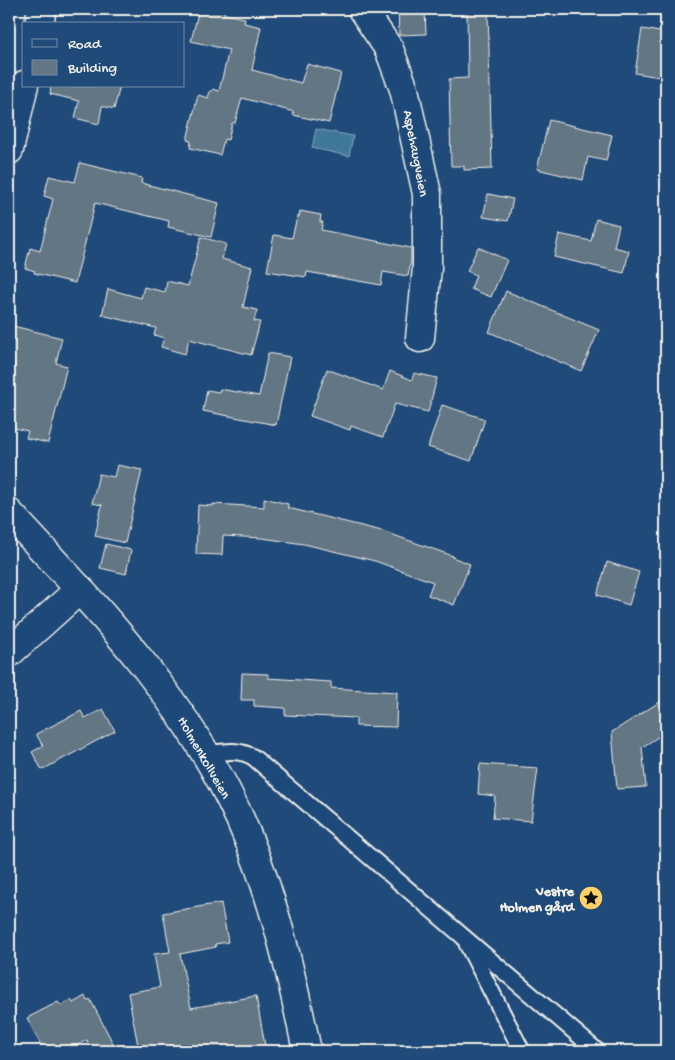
<svg xmlns="http://www.w3.org/2000/svg" width="675" height="1060" font-family="'Gochi Hand',sans-serif">
<style>
.water{fill:#3f789a;stroke:#87a8b9}
.building{fill:#637684;stroke:#f4f1e8}
.lines{fill:none;stroke-linecap:round;stroke-linejoin:round}
.lane-casing{stroke:#f4f1e8;stroke-width:19}
.street-casing{stroke:#f4f1e8;stroke-width:31}
.secondary-casing{stroke:#f4f1e8;stroke-width:31}
.lane{stroke:#1f4a7a;stroke-width:15}
.street{stroke:#1f4a7a;stroke-width:28}
.secondary{stroke:#1f4a7a;stroke-width:28}
.labels{text-anchor:middle;stroke-width:5;stroke-linejoin:round;paint-order:stroke}
.street-label{font-size:14px;fill:#f4f1e8;stroke:#1f4a7a}
.poi-label{font-size:14px;font-weight:bold;fill:#f4f1e8;stroke:#1f4a7a;text-anchor:end}
</style>
<rect width="100%" height="100%" fill="#1f4a7a"/>
<filter id="ink" filterUnits="userSpaceOnUse"><feTurbulence type="fractalNoise" baseFrequency=".02" numOctaves="2"/><feDisplacementMap in="SourceGraphic" scale="10" xChannelSelector="R" yChannelSelector="G"/><feConvolveMatrix kernelMatrix="1 2 1 2 8 2 1 2 1" color-interpolation-filters="sRGB"/></filter>
<g filter="url(#ink)">
<path class="water" d="M316 129 353 136 349 156 312 148Z"/>
<g class="building">
<path d="M199 9H225L224 14 245 18 244 23 261 27 252 70 301 83 307 64 341 73 329 123 293 115 294 112 242 98 235 123H232L228 140 224 139 220 155 190 148 191 141 187 140 198 95 208 98 210 91H212L213 89 219 91 229 50 191 41Z"/>
<path d="M398 9H425L426 34 399 35Z"/>
<path d="M467 9H488L492 169 464 170V166H451L449 79 468 78Z"/>
<path d="M642 29 666 33V78L635 73Z"/>
<path d="M51 86H120L114 109 102 106 99 124 75 118 79 101 50 94Z"/>
<path d="M549 120 612 135 606 161 588 157 583 180 537 169Z"/>
<path d="M80 163 142 178 141 183 219 203 211 237 168 227 169 221 95 203 75 283 34 273 35 271 25 268 30 248 40 251 53 199 44 196 49 176 75 182Z"/>
<path d="M488 194 513 199 508 221 483 217Z"/>
<path d="M300 211 321 215 320 222H323L321 230 411 248V261L408 276 383 272 381 285 307 272 306 277 267 271 274 235 292 238 297 217H299Z"/>
<path d="M596 219 619 225 614 247 629 251 624 273 554 257 559 234 591 241Z"/>
<path d="M201 237 226 244 222 259 252 267 243 307 257 310 254 321 260 322 251 355 189 339 185 354 161 347 164 338 154 335 156 328 102 315 108 289 141 298 144 287 165 292 167 281 188 286Z"/>
<path d="M478 247 507 260 491 297 471 289 476 275 467 271Z"/>
<path d="M506 291 599 330 581 371 489 332Z"/>
<path d="M9 325 62 338 56 363 67 366 48 443 26 438 28 431 9 427V389L15 363 9 362Z"/>
<path d="M268 353 290 357 276 425 203 411 207 390 219 392 220 389 259 396Z"/>
<path d="M327 369 383 390 390 371 412 380 414 373 437 378 428 412 395 404 383 437 351 426 350 430 310 416Z"/>
<path d="M442 405 485 419 471 461 428 447Z"/>
<path d="M117 465 142 470 125 543 95 536 102 505 92 503 99 474 114 477Z"/>
<path d="M264 498 288 504V508L382 531 453 556 452 557 470 564 454 605 428 595 433 582 375 561 304 544 262 538 223 536 222 555 196 554 198 505 213 506V504L264 507Z"/>
<path d="M106 544 131 550 126 574 100 568Z"/>
<path d="M607 562 639 572 629 605 597 595Z"/>
<path d="M242 673 268 674V678L331 682V688L397 692 396 727 356 726V718L285 715V708L254 706V700H241Z"/>
<path d="M666 698V732L642 747 646 787 617 789 612 732Z"/>
<path d="M103 709 115 731 42 770 32 752 43 746 36 734 81 711 85 718Z"/>
<path d="M480 764 538 768 531 821 493 818 495 796 478 794Z"/>
<path d="M221 903 228 942 215 944 216 947 180 954 191 1008 256 996 266 1051H139L128 993 160 987 154 954 170 952 163 913Z"/>
<path d="M85 996 87 1001 90 999 117 1051H90L87 1040 66 1051H44L27 1018 58 1002 61 1006 71 1000 73 1003Z"/>
</g>
<g class="lines">
<g class="lane-casing">
<g id="lane">
<path d="M206 754C223 752 237 748 253 757L597 1051"/>
<path d="M467 944 522 1051"/>
</g>
</g>
<g class="street-casing">
<g id="street">
<path d="M362 9 389 49 404 89 427 194V268L420 338"/>
<path d="M39 24 42 9"/>
<path d="M9 150 24 85"/>
<path d="M9 653 80 589"/>
</g>
</g>
<g class="secondary-casing">
<path id="secondary" d="M9 513C98 609 185 698 240 819 273 893 291 972 307 1051"/>
</g>
<use href="#lane" class="lane"/>
<use href="#street" class="street"/>
<use href="#secondary" class="secondary"/>
</g>
</g>
<defs>
<g id="sight-disc" transform="scale(1.25)"><circle r="9.5" fill="#ffd166" stroke="#1f4a7a"/><path d="M0-6L1.8-2.2L6-1.7L2.9 1.2L3.7 5.4L0 3.3L-3.7 5.4L-2.9 1.2L-6-1.7L-1.8-2.2Z" fill="#111"/></g>
</defs>
<g fill-rule="evenodd">
<use href="#sight-disc" x="591" y="898"/>
</g>
<g class="labels">
<g class="street-label">
<text transform="translate(417 153) rotate(79)" y="5">Aspehaugveien</text>
<text transform="translate(205 757) rotate(60)" y="5">Holmenkollveien</text>
</g>
<g class="poi-label">
<text x="574" y="895">Vestre<tspan x="574" dy="16">Holmen gård</tspan></text>
</g>
</g>
<rect width="675" height="1060" fill="none" stroke="#1f4a7a" stroke-width="30"/>
<rect x="15" y="15" width="645" height="1030" fill="none" stroke="#f4f1e8" stroke-width="2" filter="url(#ink)"/>
<rect x="22" y="22" width="162" height="65" fill="#1f4a7a" stroke="#748da6"/>
<rect x="32" y="39" width="25" height="8" fill="#1f4a7a" stroke="#748da6"/>
<text x="68" y="48" font-size="15" fill="#f4f1e8">Road</text>
<rect x="32" y="60" width="25" height="15" fill="#637684" stroke="#748da6"/>
<text x="68" y="72" font-size="15" fill="#f4f1e8">Building</text>
</svg>
